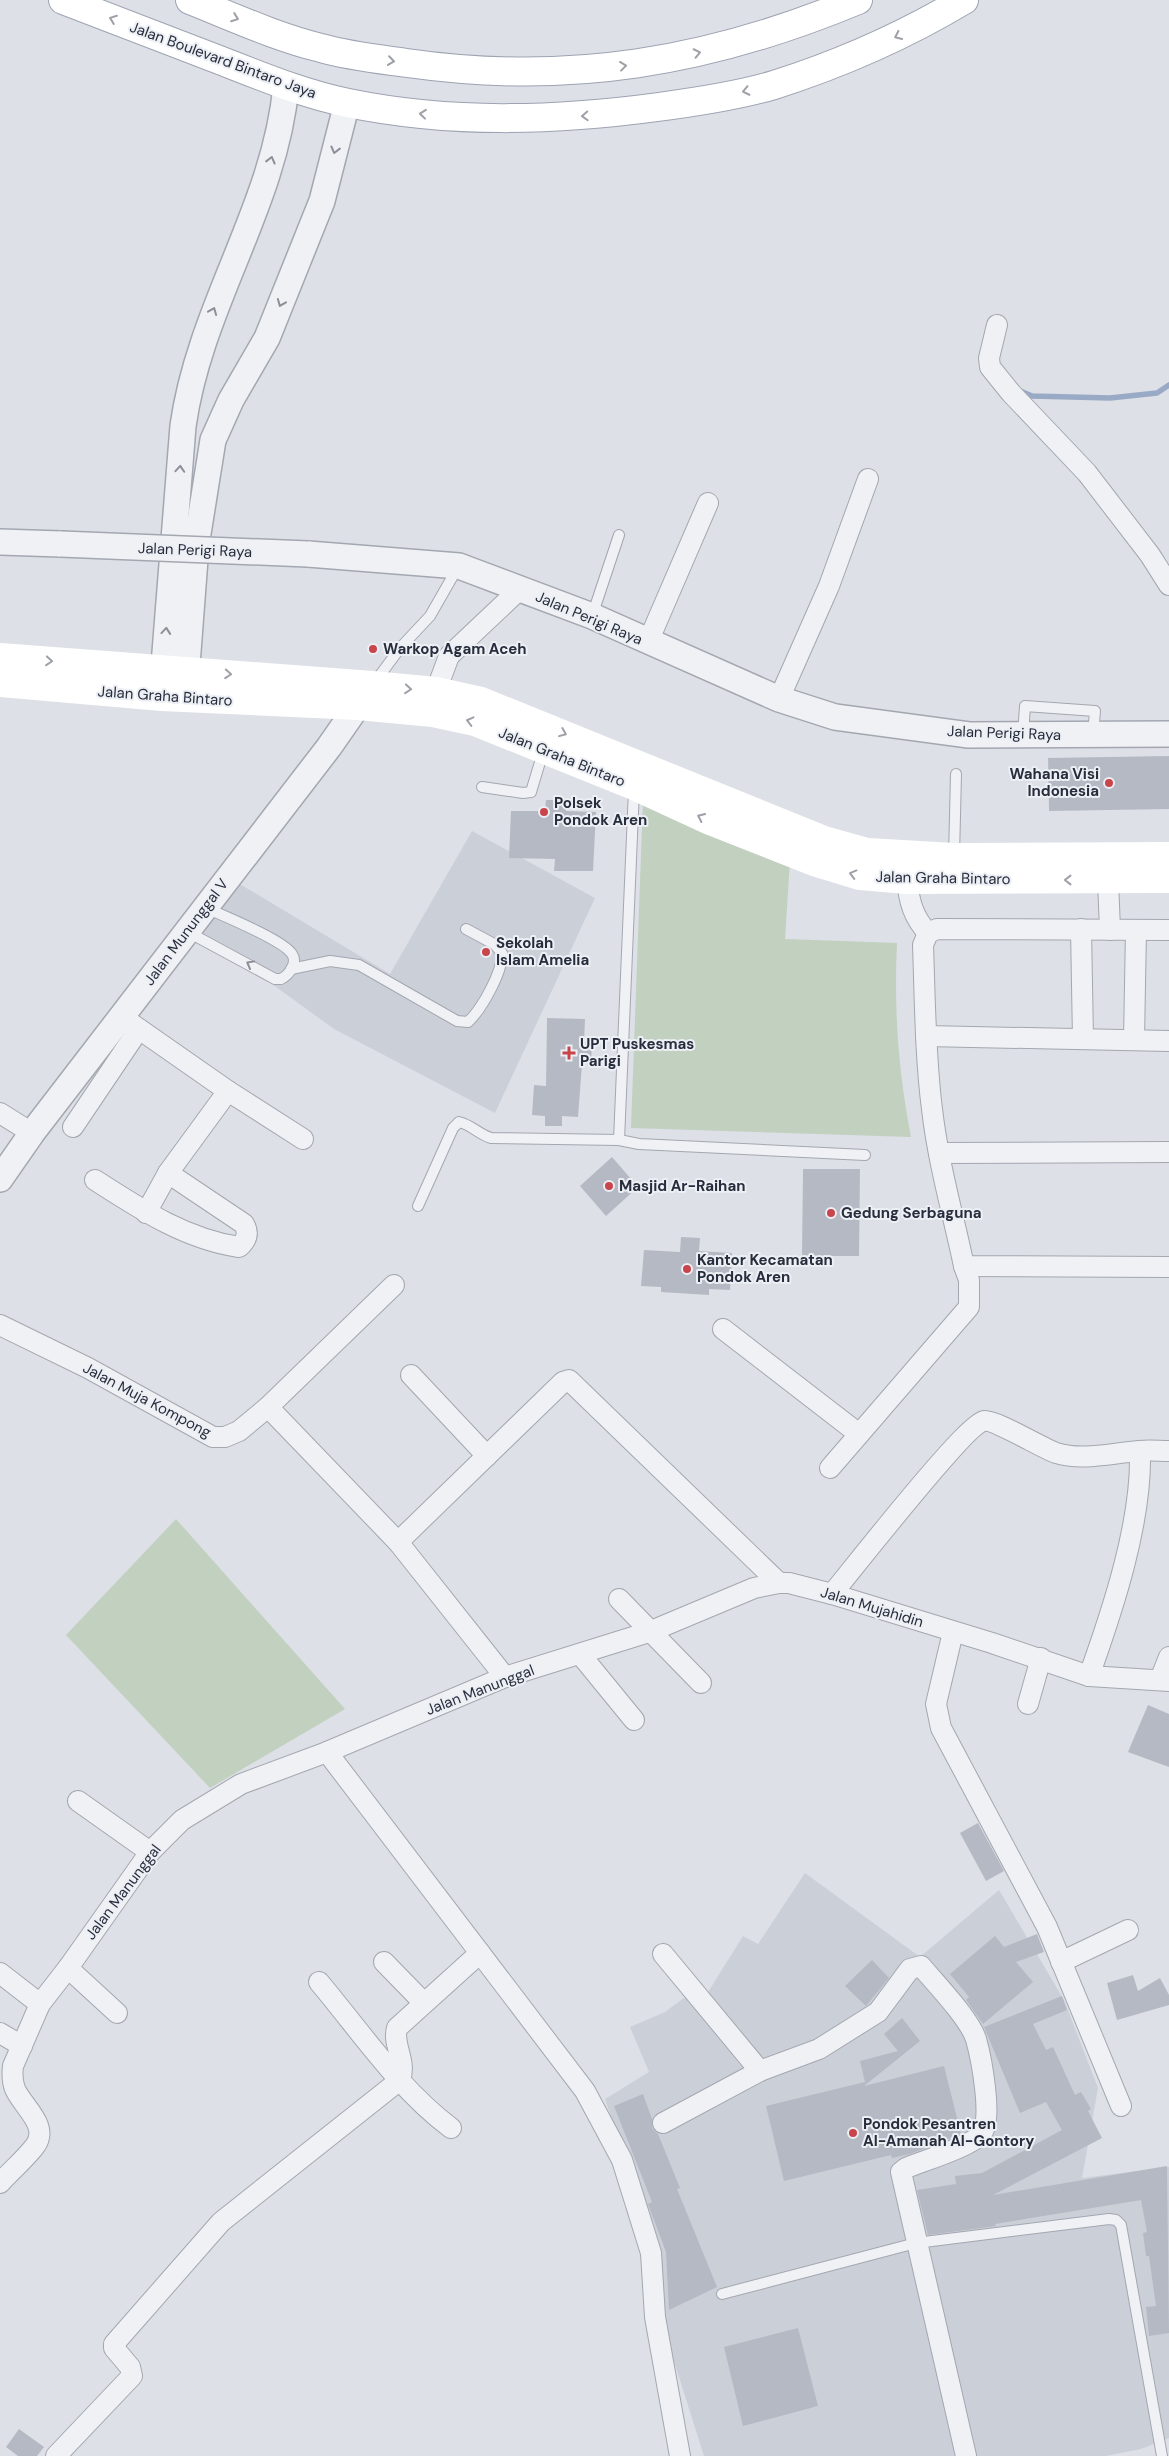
<svg xmlns="http://www.w3.org/2000/svg" width="1169" height="2456" font-family="'DM Sans',sans-serif">
<style>
.built{fill:#cbcfd8}
.green{fill:#c1d0bf}
.lines{fill:none;stroke-linecap:round;stroke-linejoin:round}
.stream{stroke:#99aac6;stroke-width:5.5}
.building{fill:#b5b9c3}
.service-casing{stroke:#a3a7b0;stroke-width:12}
.minor-casing{stroke:#a3a7b0;stroke-width:22}
.tertiary-casing{stroke:#a3a7b0;stroke-width:28}
.primary-casing{stroke:#9da3b2;stroke-width:30}
.service{stroke:#f0f1f5;stroke-width:10}
.minor{stroke:#f0f1f5;stroke-width:20}
.tertiary{stroke:#f0f1f5;stroke-width:25}
.secondary{stroke:#fff;stroke-width:28}
.primary{stroke:#fff;stroke-width:28}
.tertiary-bridge-casing{stroke:#a3a7b0;stroke-width:28;stroke-linecap:butt}
.tertiary-bridge{stroke:#f0f1f5;stroke-width:25}
.oneway{stroke:#9ea0a7}
.oneway2{stroke:#8c8f98}
.poi-dot{fill:#c8454c;stroke:#eceff4;stroke-width:2}
.labels{text-anchor:middle;stroke-width:4;stroke-linejoin:round;paint-order:stroke}
.street-label{font-size:15px;fill:#272d3c;stroke:#eceff4}
.poi-label{font-size:15px;font-weight:bold;fill:#272d3c;stroke:#eceff4;text-anchor:start}
</style>
<rect width="100%" height="100%" fill="#dde0e6"/>
<g class="built">
<path d="M472 831 595 898 495 1113 334 1029 199 931 233 880 390 974Z"/>
<path d="M805 1873 920 1957 999 1890 1064 2000 1098 2088 1082 2178 1169 2167V2438L1141 2449 1106 2456H704L660 2317 657 2255 605 2099 649 2072 630 2027 665 2012 692 1992 705 1997 743 1936 758 1944Z"/>
</g>
<g class="green">
<path d="M643 800 790 860 785 939 897 943C894 1011 898 1069 911 1137L631 1128Z"/>
<path d="M176 1519 345 1709 210 1788 66 1635Z"/>
</g>
<g class="lines">
<path class="stream" d="M1018 390 1032 396 1110 398 1157 393 1169 385"/>
</g>
<g class="building">
<path d="M1169 756V809L1049 811 1048 758Z"/>
<path d="M546 800H565L566 811 596 812 593 871H554L555 859 509 858 511 811H545Z"/>
<path d="M547 1018 585 1019 584 1042H592L591 1064H582L578 1117 562 1116V1126H545V1116L532 1115 534 1085 546 1086Z"/>
<path d="M612 1157 638 1187 606 1216 580 1186Z"/>
<path d="M803 1169H860L859 1256H802Z"/>
<path d="M681 1237 700 1238 699 1251 732 1253 730 1290 709 1289V1295L661 1292V1287L641 1286 644 1250 680 1252Z"/>
<path d="M1148 1705 1169 1714V1767L1128 1752Z"/>
<path d="M978 1823 1004 1871 986 1881 960 1833Z"/>
<path d="M1037 1934 1044 1952 1016 1962 1033 1982 983 2024 966 2000 969 1997 950 1974 995 1936 1004 1947Z"/>
<path d="M872 1960 889 1978 866 2006 845 1986Z"/>
<path d="M1133 1975 1138 1991 1160 1978 1169 1995V2005L1117 2020 1107 1983Z"/>
<path d="M1062 1996 1067 2010 1033 2024 1046 2050 1053 2047 1075 2095 1081 2092 1091 2109 1088 2111 1102 2138 993 2195 1167 2166 1169 2333 1149 2336 1146 2307 1156 2306 1149 2256H1146L1143 2233 1147 2232 1141 2200 995 2224 996 2226 928 2235 917 2190 956 2184 955 2176 982 2173 1062 2130 1046 2102 1020 2113 984 2027Z"/>
<path d="M902 2018 920 2041 864 2086 944 2066 961 2134 910 2154 892 2158 891 2155 784 2181 766 2106 865 2082 860 2061 898 2051 884 2034Z"/>
<path d="M643 2094 652 2119V2128L658 2134 680 2188 677 2189 717 2287 669 2310 666 2252 648 2204 652 2202 614 2106Z"/>
<path d="M798 2328 818 2406 743 2426 724 2347Z"/>
<path d="M19 2429 44 2447 37 2456H18L6 2447Z"/>
</g>
<g class="lines">
<g class="service-casing">
<g id="service">
<path d="M592 616 619 535"/>
<path d="M375 682 400 648 430 616 458 567"/>
<path d="M1023 735 1025 706 1095 711 1093 735"/>
<path d="M482 787 523 793 531 792 543 752"/>
<path d="M954 856 956 774"/>
<path d="M188 932 275 979H281C289 975 298 963 292 954 283 940 224 916 206 908"/>
<path d="M291 969 330 961 359 965 457 1021 468 1022C482 1009 503 971 502 953L494 944 466 929"/>
<path d="M619 1140 634 789"/>
<path d="M418 1206 453 1128 459 1122C472 1125 478 1134 491 1138L619 1140 639 1144 865 1155"/>
<path d="M722 2294 916 2243 1109 2219 1116 2220 1121 2225 1162 2456"/>
</g>
</g>
<g class="minor-casing">
<g id="minor">
<path d="M997 325 989 358 990 367 1011 393 1087 473 1150 555 1169 585"/>
<path d="M648 642 708 503"/>
<path d="M779 699 829 586 868 479"/>
<path d="M434 704 436 691 449 656 520 589"/>
<path d="M907 880C909 901 913 917 928 933"/>
<path d="M1108 880 1110 930"/>
<path d="M1081 929 1083 1039"/>
<path d="M1169 930 937 929 928 933 923 945C925 999 925 1054 932 1109 938 1162 953 1214 964 1266L1169 1267"/>
<path d="M122 1017 228 1091 303 1139"/>
<path d="M926 1036 1169 1041"/>
<path d="M1134 1040 1136 930"/>
<path d="M0 1113 32 1133"/>
<path d="M73 1127 139 1029"/>
<path d="M939 1153 1169 1152"/>
<path d="M95 1180C140 1209 185 1239 239 1247 247 1240 249 1233 244 1224L168 1173"/>
<path d="M146 1213 168 1173 228 1091"/>
<path d="M0 1325 88 1368 213 1437H225L239 1431 268 1407 394 1285"/>
<path d="M723 1329 859 1434"/>
<path d="M411 1375 487 1456"/>
<path d="M268 1407 398 1542 505 1677"/>
<path d="M830 1468 969 1307V1280L964 1266"/>
<path d="M398 1542 563 1382 569 1380 779 1583"/>
<path d="M832 1594C852 1570 965 1425 984 1421 994 1419 1042 1448 1056 1453 1083 1461 1111 1453 1139 1451 1149 1450 1159 1451 1169 1451"/>
<path d="M619 1599 701 1683"/>
<path d="M953 1632 936 1704 941 1728 1047 1927 1121 2106"/>
<path d="M580 1654 634 1720"/>
<path d="M1089 1676C1113 1609 1142 1522 1140 1451"/>
<path d="M1160 1680 1169 1657"/>
<path d="M1028 1704 1041 1658"/>
<path d="M327 1752 585 2091 622 2160 651 2253 655 2317 680 2456"/>
<path d="M78 1801 150 1852"/>
<path d="M663 1954 760 2071 819 2049 878 2012 910 1969 921 1966C936 1984 969 2018 976 2039 981 2057 993 2119 982 2133 973 2146 923 2161 906 2168L901 2172 966 2456"/>
<path d="M384 1962 423 2002"/>
<path d="M1061 1962 1128 1930"/>
<path d="M68 1968 117 2013"/>
<path d="M0 1973 40 2004"/>
<path d="M319 1982C361 2032 399 2089 451 2128"/>
<path d="M0 2033 22 2046"/>
<path d="M663 2123 760 2071"/>
<path d="M0 2183C11 2171 25 2159 35 2146 50 2126 23 2107 15 2089 12 2081 12 2074 13 2066L40 2004 68 1968 150 1852 182 1820 241 1784 327 1752 505 1677 649 1632 754 1588 779 1583H789L832 1594 992 1643 1089 1676 1169 1681"/>
<path d="M56 2456 132 2376 130 2367 114 2348V2344L221 2222 400 2080C407 2060 392 2045 397 2028L480 1953"/>
</g>
</g>
<g class="tertiary-casing">
<g id="tertiary">
<path d="M0 542 61 544"/>
<path d="M308 554 459 566 592 616 779 699 835 717 969 735 1169 734"/>
<path d="M162 690 183 426C200 305 275 206 286 86"/>
<path d="M185 691 196 546 213 440 231 400 267 338 322 201 347 103"/>
<path d="M0 1179 32 1133 329 747 368 691"/>
</g>
</g>
<g class="primary-casing">
<g id="primary">
<path d="M63 0C116 20 169 41 222 61 263 77 304 94 348 103 451 124 554 121 658 107 696 102 737 96 774 85 840 64 904 36 964 0"/>
<path d="M190 0C233 17 276 37 321 48 349 56 378 59 407 63 568 86 709 62 858 0"/>
</g>
</g>
<use href="#service" class="service"/>
<use href="#minor" class="minor"/>
<use href="#tertiary" class="tertiary"/>
<g class="secondary">
<path d="M0 657 372 685 436 691 481 701 824 840 867 852 954 857 1169 856"/>
<path d="M0 683 162 697 358 706 433 713 475 722 634 786 710 821 814 862 860 876 907 880 1169 879"/>
</g>
<use href="#primary" class="primary"/>
<g class="tertiary-bridge-casing">
<path id="tertiary-bridge" d="M61 544 308 554"/>
</g>
<use href="#tertiary-bridge" class="tertiary-bridge"/>
</g>
<defs><path id="oneway-chevron" d="M-2-3.5L2.5 0L-2 3.5" fill="none" stroke-width="1.6" stroke-linecap="round" stroke-linejoin="round" transform="scale(1.25)"/></defs>
<g class="oneway">
<use href="#oneway-chevron" transform="translate(235 18) rotate(21)"/>
<use href="#oneway-chevron" transform="translate(113 19) rotate(-159)"/>
<use href="#oneway-chevron" transform="translate(898 36) rotate(155)"/>
<use href="#oneway-chevron" transform="translate(697 53) rotate(-12)"/>
<use href="#oneway-chevron" transform="translate(391 61) rotate(8)"/>
<use href="#oneway-chevron" transform="translate(623 66) rotate(-7)"/>
<use href="#oneway-chevron" transform="translate(746 91) rotate(168)"/>
<use href="#oneway-chevron" transform="translate(423 114) rotate(-174)"/>
<use href="#oneway-chevron" transform="translate(585 116) rotate(177)"/>
<use href="#oneway-chevron" transform="translate(49 661) rotate(5)"/>
<use href="#oneway-chevron" transform="translate(228 674) rotate(4)"/>
<use href="#oneway-chevron" transform="translate(408 689) rotate(5)"/>
<use href="#oneway-chevron" transform="translate(470 721) rotate(-166)"/>
<use href="#oneway-chevron" transform="translate(563 733) rotate(22)"/>
<use href="#oneway-chevron" transform="translate(701 817) rotate(-155)"/>
<use href="#oneway-chevron" transform="translate(853 874) rotate(-165)"/>
<use href="#oneway-chevron" transform="translate(1068 880) rotate(180)"/>
</g>
<g class="oneway2">
<use href="#oneway-chevron" transform="translate(335 150) rotate(104)"/>
<use href="#oneway-chevron" transform="translate(271 160) rotate(-76)"/>
<use href="#oneway-chevron" transform="translate(281 303) rotate(112)"/>
<use href="#oneway-chevron" transform="translate(213 311) rotate(-68)"/>
<use href="#oneway-chevron" transform="translate(180 469) rotate(-86)"/>
<use href="#oneway-chevron" transform="translate(166 631) rotate(-85)"/>
<use href="#oneway-chevron" transform="translate(250 964) rotate(-151)"/>
</g>
<g class="poi-dot">
<circle cx="373" cy="649" r="5"/>
<circle cx="1109" cy="783" r="5"/>
<circle cx="544" cy="812" r="5"/>
<circle cx="486" cy="952" r="5"/>
<path d="M566.5 1045.5h5v5h5v5h-5v5h-5v-5h-5v-5h5z"/>
<circle cx="609" cy="1186" r="5"/>
<circle cx="831" cy="1213" r="5"/>
<circle cx="687" cy="1269" r="5"/>
<circle cx="853" cy="2133" r="5"/>
</g>
<g class="labels">
<g class="street-label">
<text transform="translate(223 60) rotate(20)" y="5">Jalan Boulevard Bintaro Jaya</text>
<text transform="translate(195 550) rotate(2)" y="5">Jalan Perigi Raya</text>
<text transform="translate(589 618) rotate(23)" y="5">Jalan Perigi Raya</text>
<text transform="translate(165 696) rotate(4)" y="5">Jalan Graha Bintaro</text>
<text transform="translate(1004 733) rotate(2)" y="5">Jalan Perigi Raya</text>
<text transform="translate(562 757) rotate(22)" y="5">Jalan Graha Bintaro</text>
<text transform="translate(943 878) rotate(1)" y="5">Jalan Graha Bintaro</text>
<text transform="translate(186 932) rotate(-53)" y="5">Jalan Mununggal V</text>
<text transform="translate(147 1400) rotate(28)" y="5">Jalan Muja Kompong</text>
<text transform="translate(872 1607) rotate(17)" y="5">Jalan Mujahidin</text>
<text transform="translate(480 1690) rotate(-21)" y="5">Jalan Manunggal</text>
<text transform="translate(123 1892) rotate(-53)" y="5">Jalan Manunggal</text>
</g>
<g class="poi-label">
<text x="383" y="654">Warkop Agam Aceh</text>
<text x="1099" y="779" text-anchor="end">Wahana Visi<tspan x="1099" dy="17">Indonesia</tspan></text>
<text x="554" y="808">Polsek<tspan x="554" dy="17">Pondok Aren</tspan></text>
<text x="496" y="948">Sekolah<tspan x="496" dy="17">Islam Amelia</tspan></text>
<text x="580" y="1049">UPT Puskesmas<tspan x="580" dy="17">Parigi</tspan></text>
<text x="619" y="1191">Masjid Ar-Raihan</text>
<text x="841" y="1218">Gedung Serbaguna</text>
<text x="697" y="1265">Kantor Kecamatan<tspan x="697" dy="17">Pondok Aren</tspan></text>
<text x="863" y="2129">Pondok Pesantren<tspan x="863" dy="17">Al-Amanah Al-Gontory</tspan></text>
</g>
</g>
</svg>
